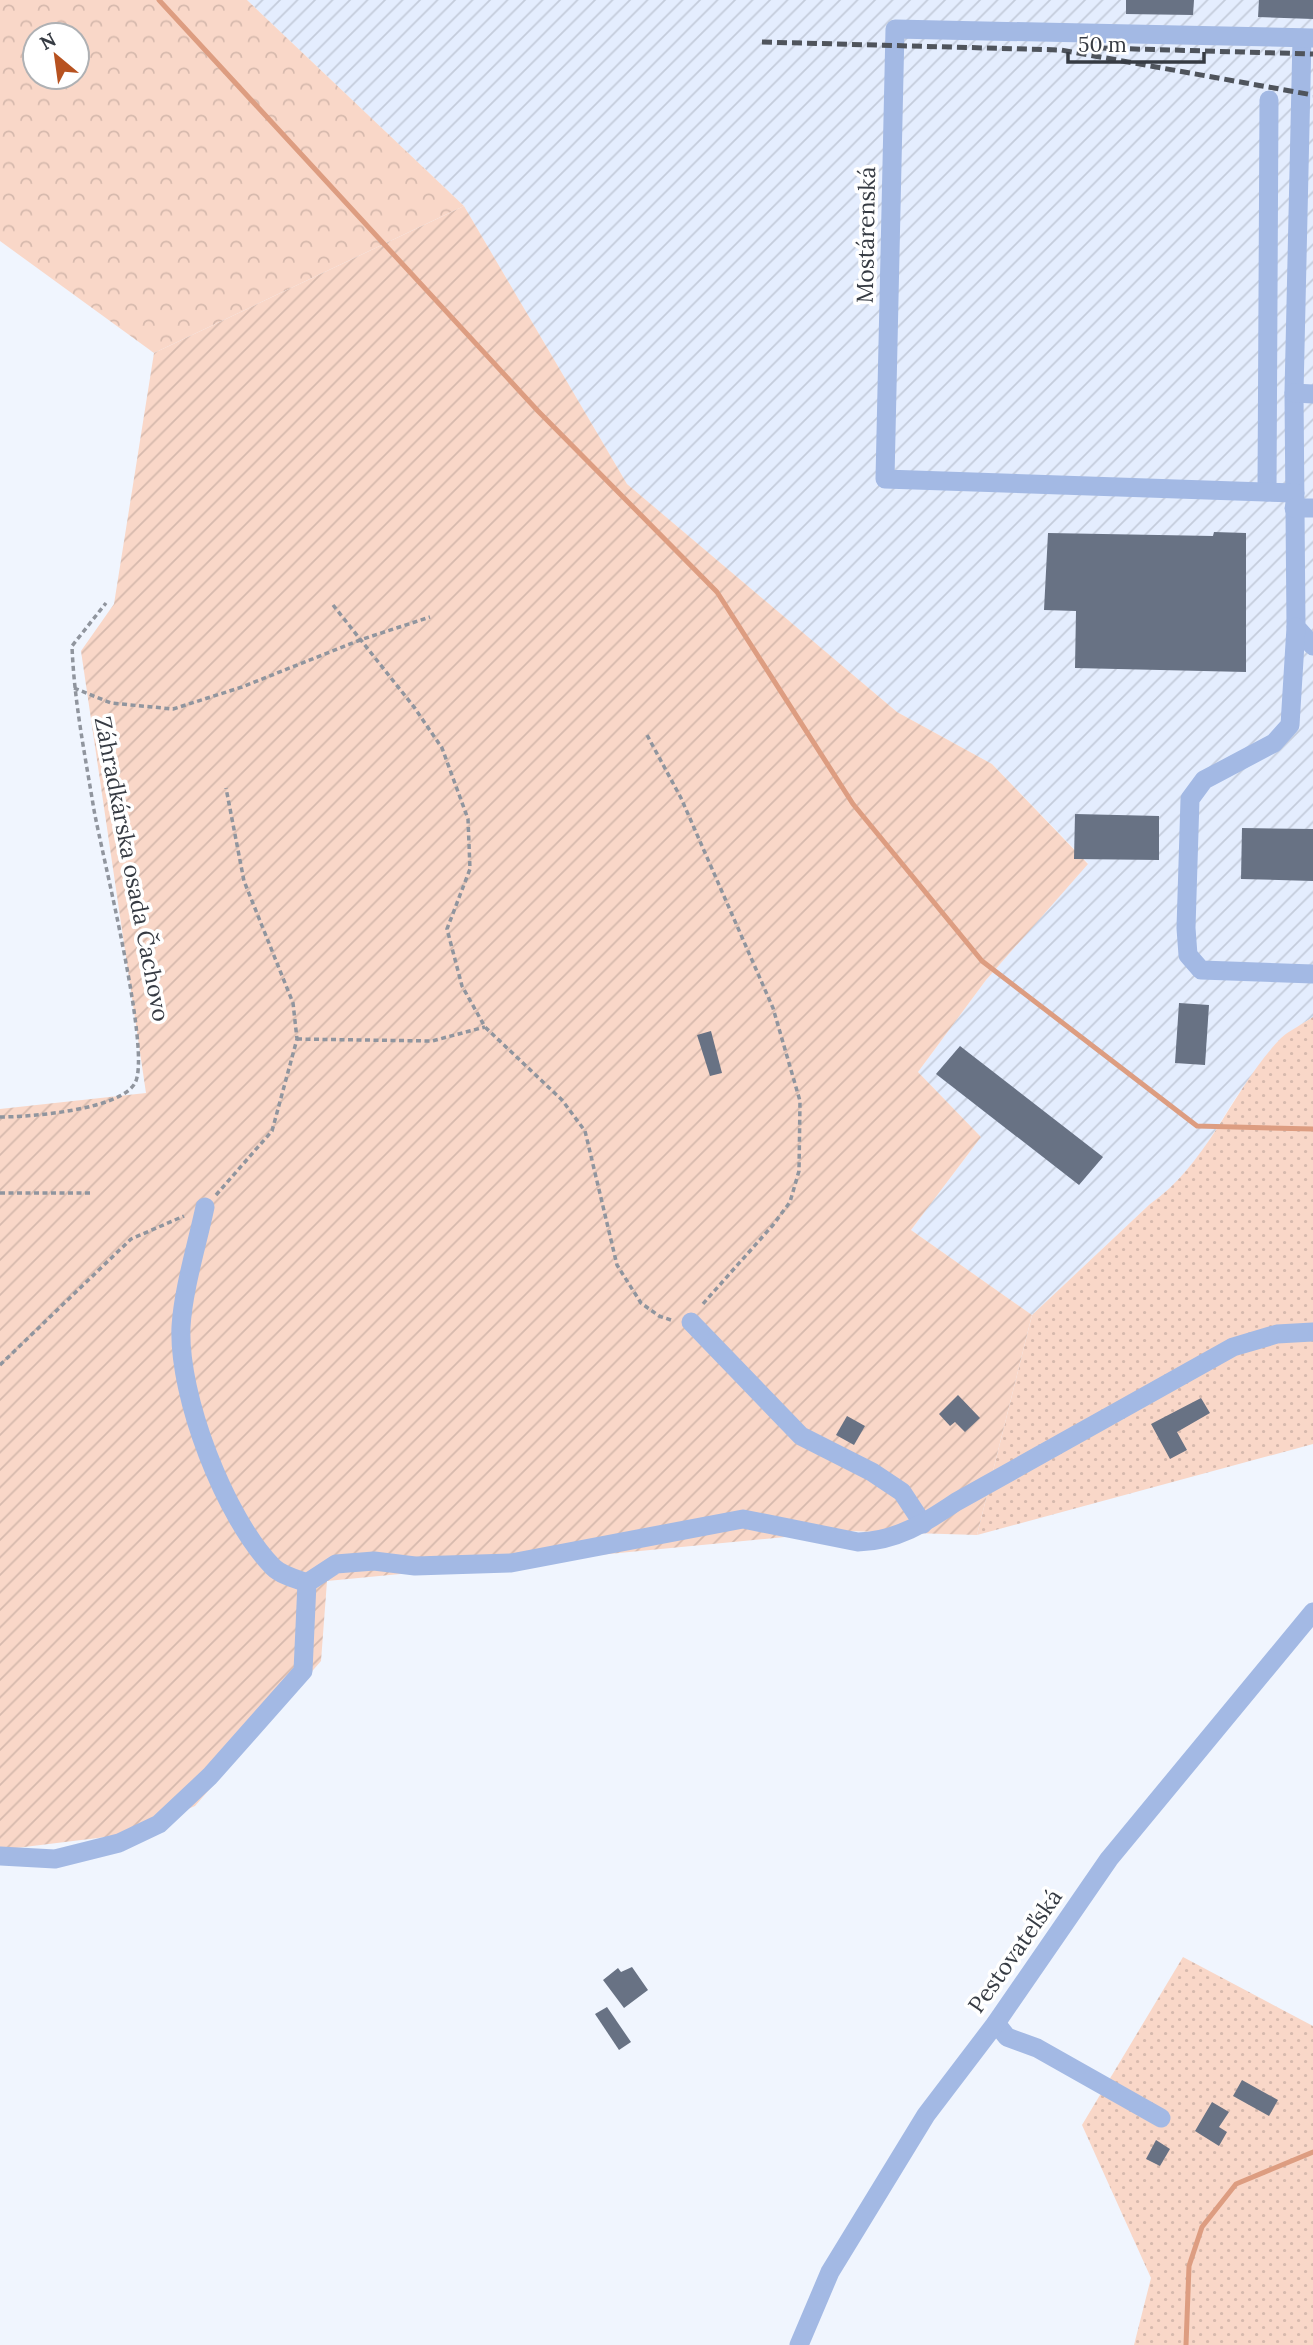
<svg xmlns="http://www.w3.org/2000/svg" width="1313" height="2345" font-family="Lora,serif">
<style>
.industrial{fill:url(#industrial-furrows)}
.grass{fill:url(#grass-dots)}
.forest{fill:url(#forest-crowns);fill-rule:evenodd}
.garden{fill:url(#garden-furrows)}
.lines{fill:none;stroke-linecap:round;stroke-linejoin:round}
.stream{stroke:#dd9d81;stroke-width:5}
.building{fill:#687284}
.path{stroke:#90959e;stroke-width:3.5;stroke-dasharray:5 3.5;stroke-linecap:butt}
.minor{stroke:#a3b9e4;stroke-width:19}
.rail{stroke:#4f545c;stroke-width:5;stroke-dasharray:10 5;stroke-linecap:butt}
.labels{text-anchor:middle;stroke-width:7;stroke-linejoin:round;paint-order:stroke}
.street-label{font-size:23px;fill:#363b43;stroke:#fff}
</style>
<defs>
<pattern id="industrial-furrows" width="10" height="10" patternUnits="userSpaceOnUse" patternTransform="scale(1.75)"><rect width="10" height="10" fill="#e4edfe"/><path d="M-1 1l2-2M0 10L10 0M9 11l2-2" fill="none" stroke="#c4ccdb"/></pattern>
<pattern id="grass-dots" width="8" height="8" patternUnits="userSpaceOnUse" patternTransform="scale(1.75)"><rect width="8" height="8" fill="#f9d7c8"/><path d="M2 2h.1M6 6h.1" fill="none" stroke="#d6b9ad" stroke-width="1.8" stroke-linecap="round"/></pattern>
<pattern id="forest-crowns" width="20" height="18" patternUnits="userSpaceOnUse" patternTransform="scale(1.75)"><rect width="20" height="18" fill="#f9d7c8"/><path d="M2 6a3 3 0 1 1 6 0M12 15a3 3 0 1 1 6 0" fill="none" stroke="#d6b9ad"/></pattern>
<pattern id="garden-furrows" width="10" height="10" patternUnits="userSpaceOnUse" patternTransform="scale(1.75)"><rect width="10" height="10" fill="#f9d7c8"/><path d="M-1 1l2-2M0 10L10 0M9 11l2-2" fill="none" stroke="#d6b9ad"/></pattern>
</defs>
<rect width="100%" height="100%" fill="#f0f5fe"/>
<path class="industrial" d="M247 0H1313V1017L1282 1037 1236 1097 1198 1158 1170 1191 1150 1204 1032 1315 911 1230 981 1137 918 1072 986 980 1088 863 992 764 897 712 627 484 464 206Z"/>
<g class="grass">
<path d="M1313 1017V1444L977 1535 1032 1315 1150 1204C1209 1163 1232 1089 1281 1038 1290 1030 1303 1024 1313 1017Z"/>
<path d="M1183 1957 1313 2026V2345H1134L1151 2278 1082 2125Z"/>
</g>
<path class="forest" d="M0 0H247L464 206 154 353 0 241ZM35 35H77V77H35Z"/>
<path class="garden" d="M464 206 627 484 897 712 992 764 1088 864 986 980 918 1072 981 1137 911 1230 1032 1315 977 1535 848 1531 327 1581 321 1661 195 1806 130 1834 0 1850V1109L146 1093 81 651 114 604 154 353Z"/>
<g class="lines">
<g class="stream">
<path d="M159 0 538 411 717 592 853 804 982 961 1197 1126 1313 1129"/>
<path d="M1186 2345 1189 2266 1202 2227 1236 2184 1313 2152"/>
</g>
</g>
<g class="building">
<path d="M1126 0H1194L1193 15 1126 14Z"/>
<path d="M1259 0H1313V19L1258 17Z"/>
<path d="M1214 532 1246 533V672L1075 668 1076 611 1044 610 1048 533 1213 536Z"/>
<path d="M1075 814 1159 816V860L1074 859Z"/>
<path d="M1242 828 1313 829V881L1241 879Z"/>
<path d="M1179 1003 1209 1005 1205 1065 1175 1063Z"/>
<path d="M711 1031 722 1073 710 1076 697 1035Z"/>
<path d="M960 1046 1103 1157 1079 1185 936 1074Z"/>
<path d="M958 1395 980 1418 965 1432 955 1422 950 1426 939 1414Z"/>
<path d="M1201 1398 1210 1413 1177 1432 1187 1450 1170 1459 1151 1424Z"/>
<path d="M847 1416 865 1426 854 1445 836 1435Z"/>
<path d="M632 1967 648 1990 624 2008 603 1980 618 1968 621 1972Z"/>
<path d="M607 2007 631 2042 619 2050 595 2014Z"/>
<path d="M1242 2080 1278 2100 1269 2116 1233 2096Z"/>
<path d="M1212 2102 1229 2112 1219 2127 1227 2132 1219 2146 1195 2131Z"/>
<path d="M1156 2140 1170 2149 1160 2166 1146 2159Z"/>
</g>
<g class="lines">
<g class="path">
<path d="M333 605 414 707 442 748 468 819 470 869 447 929 462 986 485 1027 562 1100 585 1131 617 1265 641 1303 659 1316 674 1321"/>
<path d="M74 688 111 703 173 709 242 687 360 640 430 617"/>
<path d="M647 735 681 798 773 1008 800 1101 799 1171 790 1202 773 1225 701 1306"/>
<path d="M297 1039 432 1041 485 1027"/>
<path d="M0 1117C30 1117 120 1110 135 1083 152 1052 102 855 94 810 85 755 74 701 72 646L106 603"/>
<path d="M0 1193H93"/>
<path d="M216 1195 272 1131 297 1039 293 1003 244 881 226 788"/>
<path d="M0 1365 131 1239 184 1216"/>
</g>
<g class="minor">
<path d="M1302 38 1294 393 1296 627 1313 646"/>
<path d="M1294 393 1313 394"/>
<path d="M1267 492 1269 100"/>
<path d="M1295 493 885 479 895 29 1313 38"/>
<path d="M1294 508H1313"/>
<path d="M1296 627 1290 725 1274 743 1204 780 1190 799 1186 928 1188 955 1201 970 1313 974"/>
<path d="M205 1207C197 1245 183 1290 181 1327 178 1396 225 1518 273 1567 281 1575 296 1579 307 1583"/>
<path d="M691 1322 801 1436 872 1472 902 1492 923 1524"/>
<path d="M0 1856 55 1859 119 1843 159 1824 210 1776 303 1671 307 1583 336 1564 374 1561 415 1566 511 1563 743 1519 858 1542C896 1541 925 1523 956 1502L1233 1347 1277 1334 1313 1332"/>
<path d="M996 2023 1007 2037 1037 2048 1161 2118"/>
<path d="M799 2345 830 2272 926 2115 996 2023 1109 1859 1313 1612"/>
</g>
<g class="rail">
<path d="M762 42 1061 50 1313 95"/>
<path d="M1100 48 1313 54"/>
</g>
</g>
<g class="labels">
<g class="street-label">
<text transform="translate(866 235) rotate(-89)" y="8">Mostárenská</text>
<text transform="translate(132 869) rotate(79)" y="8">Záhradkárska osada Čachovo</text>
<text transform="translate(1015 1951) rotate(-55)" y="8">Pestovateľská</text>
</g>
</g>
<g transform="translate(56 56) rotate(331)"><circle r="33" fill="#ffffff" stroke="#afb1b4" stroke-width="2"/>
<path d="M0-5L12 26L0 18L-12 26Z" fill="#b75220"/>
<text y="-10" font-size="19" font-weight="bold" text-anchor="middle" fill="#363b43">N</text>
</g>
<path d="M1068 52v10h136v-10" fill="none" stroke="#363b43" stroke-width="3.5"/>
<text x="1078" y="52" font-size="21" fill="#363b43" stroke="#ffffff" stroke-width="5" paint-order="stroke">50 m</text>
</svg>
